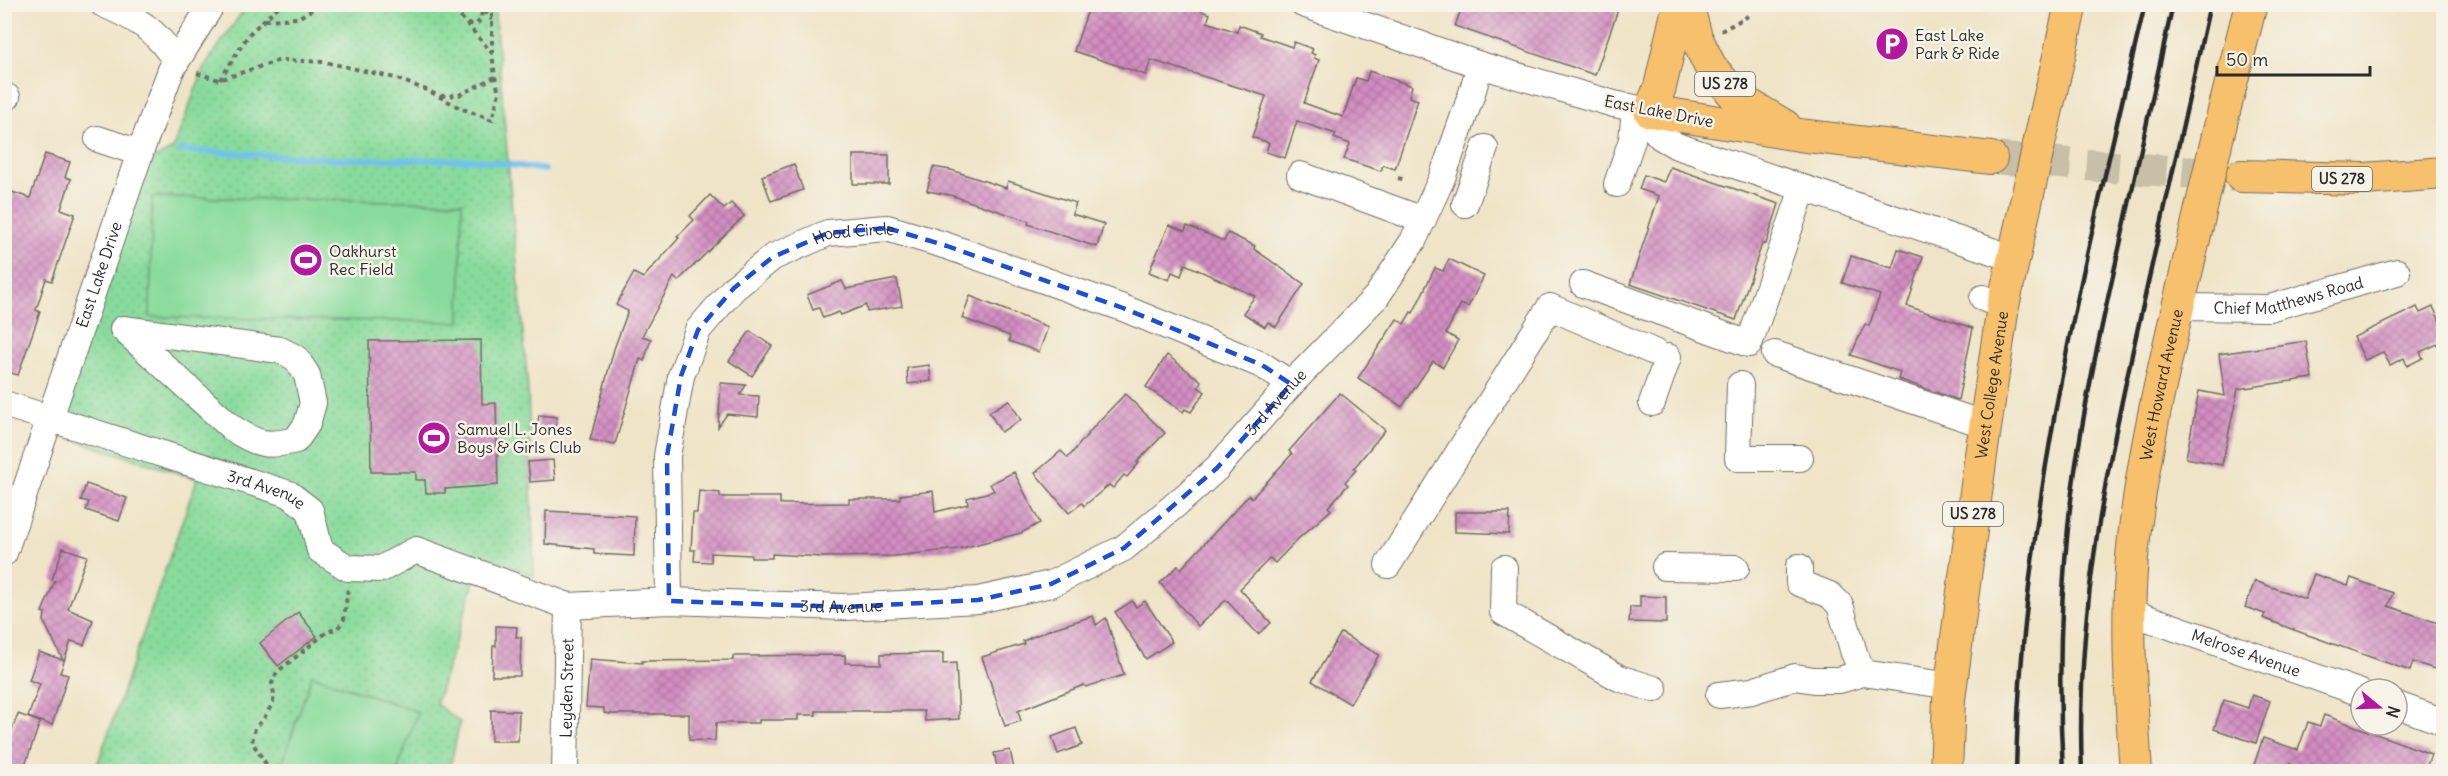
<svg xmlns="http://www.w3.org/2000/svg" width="2448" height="776" font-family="Delius,sans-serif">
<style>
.green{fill:url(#green-dots);stroke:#5a8364;stroke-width:1.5}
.pitch{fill:#88db9c;stroke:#5a8364;stroke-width:1.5}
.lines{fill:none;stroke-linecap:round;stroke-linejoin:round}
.stream{stroke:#72c1ec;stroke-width:6}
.building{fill:url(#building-cross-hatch)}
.major-tunnel{stroke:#c8bfa8;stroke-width:32;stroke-dasharray:32 16;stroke-linecap:butt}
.minor-casing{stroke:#706c62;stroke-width:28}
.major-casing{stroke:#706c62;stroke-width:34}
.path{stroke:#706c62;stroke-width:4;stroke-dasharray:4.5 4.5;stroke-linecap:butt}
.minor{stroke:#fff;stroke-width:26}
.major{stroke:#f7c06c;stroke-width:32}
.rail{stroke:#2b2b2b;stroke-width:4.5}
.major-bridge-casing{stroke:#706c62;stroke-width:34;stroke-linecap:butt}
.major-bridge{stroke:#f7c06c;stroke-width:32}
.marked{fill:none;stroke:#1d4ed8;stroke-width:4.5;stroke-dasharray:12 8;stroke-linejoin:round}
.labels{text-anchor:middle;stroke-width:5;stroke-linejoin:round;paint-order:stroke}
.shield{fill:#f7f3e8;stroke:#686764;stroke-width:1.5}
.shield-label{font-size:15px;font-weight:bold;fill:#2b2b2b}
.poi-label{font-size:16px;fill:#2b2b2b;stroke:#f7f3e8;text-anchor:start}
.street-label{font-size:16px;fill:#2b2b2b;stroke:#f7f3e8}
</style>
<defs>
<pattern id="green-dots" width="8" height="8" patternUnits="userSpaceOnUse" patternTransform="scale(1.5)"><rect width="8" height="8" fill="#88db9c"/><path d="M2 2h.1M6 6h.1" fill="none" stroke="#76bc87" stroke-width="1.8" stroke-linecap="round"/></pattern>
<pattern id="building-cross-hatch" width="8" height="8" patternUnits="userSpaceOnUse" patternTransform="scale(1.5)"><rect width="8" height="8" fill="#d38ec2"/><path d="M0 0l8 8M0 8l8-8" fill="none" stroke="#ab749e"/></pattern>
</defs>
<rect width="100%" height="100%" fill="#f7f3e8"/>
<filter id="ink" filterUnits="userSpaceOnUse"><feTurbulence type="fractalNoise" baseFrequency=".0167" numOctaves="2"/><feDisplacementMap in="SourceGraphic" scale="12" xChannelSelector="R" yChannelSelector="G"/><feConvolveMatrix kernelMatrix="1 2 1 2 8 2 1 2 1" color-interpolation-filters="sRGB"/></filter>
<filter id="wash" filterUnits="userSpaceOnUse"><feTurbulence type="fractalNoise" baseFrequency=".008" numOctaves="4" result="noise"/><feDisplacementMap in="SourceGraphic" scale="24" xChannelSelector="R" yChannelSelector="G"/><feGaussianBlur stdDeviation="1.35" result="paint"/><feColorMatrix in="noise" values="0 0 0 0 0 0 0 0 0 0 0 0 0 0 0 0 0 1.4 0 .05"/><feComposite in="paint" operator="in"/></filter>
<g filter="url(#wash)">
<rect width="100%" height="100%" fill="#efe4c7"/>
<path class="green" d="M247 5H494L528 389 534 576 482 556 436 704 460 722 449 771H95L197 479 52 433 140 166 173 149 204 67Z"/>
<g class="pitch">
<path d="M152 197 462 202 460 322 150 317Z"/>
<path d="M312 675 418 712 397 771 280 770Z"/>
</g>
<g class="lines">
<path class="stream" d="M180 150 334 159 479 160 545 170"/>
</g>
<g id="blocks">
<g class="building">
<path d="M1090 4H1182L1210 14 1207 22 1237 32 1239 25 1261 33 1260 36 1292 47 1294 42 1313 49 1311 53 1315 55 1314 58 1319 60 1304 103 1343 117 1356 78 1366 81 1369 71 1412 86 1409 97 1418 100 1395 169 1383 165 1381 171 1344 159 1350 144 1334 138 1336 134 1297 121 1285 158 1266 152 1269 143 1252 137 1266 96 1151 60 1146 75 1074 51Z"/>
<path d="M1463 4H1620L1595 75 1455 26Z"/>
<path d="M45 154 70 162 65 177 71 179 61 209 75 214 52 281 46 279 36 310 40 312 18 375 4 371V238L10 221 4 219V214L12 192 30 198Z"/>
<rect x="853" y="155" width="36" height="29"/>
<path d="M794 164 803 190 771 201 762 176Z"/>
<path d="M933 167 951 170 1006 188 1008 181 1076 203 1072 214 1104 224 1097 247 1028 224 1029 221 950 195 927 191Z"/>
<path d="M1670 167 1779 204 1766 244H1762L1736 320 1630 284 1659 196 1639 189 1644 175 1664 182Z"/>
<path d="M710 195 724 209 731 203 744 216 678 281 674 277 642 336 651 339 644 361 640 359 615 444 590 440 614 349 628 311 616 305 634 273 643 278 679 238 677 237 694 220 690 216Z"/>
<path d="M1169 225 1185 231 1187 226 1224 241 1228 233 1255 246 1254 249 1304 284 1276 327 1268 322 1265 327 1243 313 1255 296 1185 264 1181 276 1172 272 1169 280 1149 272Z"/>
<path d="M1898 249 1923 257 1907 306 1973 328 1958 400 1898 379 1900 372 1851 355 1865 324 1869 326 1880 295 1842 283 1851 256 1892 268Z"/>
<path d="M1449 259 1484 276 1468 307 1461 304 1446 333 1458 340 1443 367 1433 361 1402 407 1358 378 1397 319 1404 324 1411 312 1413 313 1435 268 1443 271Z"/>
<path d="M897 279 902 306 867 312 866 305 841 315 839 312 823 318 819 308 813 310 807 295 842 281 846 289Z"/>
<path d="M970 296 1048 327 1039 352 1009 341 1010 336 962 318Z"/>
<path d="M2417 307 2420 313 2433 307 2444 329V341L2420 352 2423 358 2407 366 2404 358 2390 365 2383 352 2365 360 2354 337Z"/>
<path d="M750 331 772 346 752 376 729 361Z"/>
<path d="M481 340 482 404 496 403 498 485 445 489V493H426L425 480H416V472H371L369 341Z"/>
<path d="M2306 341 2312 378 2238 389 2222 465 2186 458 2199 391 2225 396 2219 354Z"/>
<path d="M1167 355 1201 381 1198 387 1205 392 1191 412 1185 409 1183 412 1146 387Z"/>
<path d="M929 365 931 381 908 384 907 368Z"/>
<path d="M721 383 746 385 740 395 759 396 758 417 727 414 718 427Z"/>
<path d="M1340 393 1385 430 1354 468 1356 470 1345 482 1348 485 1328 507 1331 510 1298 539 1275 563 1270 558 1240 589 1271 623 1258 634 1226 600 1198 626 1160 583 1178 566 1181 569 1249 495 1252 498 1292 454 1289 451Z"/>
<path d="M1125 394 1165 433 1137 462 1139 463 1127 477 1124 475 1113 488 1109 485 1084 506 1082 503 1069 513 1035 473 1061 451 1068 458 1097 423Z"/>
<path d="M1009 400 1021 420 1001 432 989 412Z"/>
<path d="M539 415 557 417 554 435 536 432Z"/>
<path d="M553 460 555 480 530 482 528 462Z"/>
<path d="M1014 472 1040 523 1021 533 958 549 895 556 823 557 772 554V558H751V555L711 553V562L694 561 695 550H691L693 513H697L699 491 720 493V497H780V504L849 503V499H900V495L933 491 935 512 968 504 967 498 994 491 990 484Z"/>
<path d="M86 484 127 498 119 521 86 510 89 502 81 500Z"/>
<path d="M546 511 635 516 634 556 594 554V549L545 544Z"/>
<path d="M1455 512H1510L1509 534 1455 532Z"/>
<path d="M63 548 87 556 68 609 93 620 84 645 71 641 60 673 68 675 52 725 28 717 40 684 29 680 39 652 63 660 44 622 45 613 42 612 55 581 52 580Z"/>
<path d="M2314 574 2348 586 2351 578 2393 593 2388 606 2444 625V672L2413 662 2410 671 2294 630 2263 618 2265 614 2245 607 2255 581 2305 599Z"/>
<path d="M1640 596 1666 597V623L1629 622 1630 607H1640Z"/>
<path d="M1132 601 1136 607 1145 601 1172 642 1146 659 1115 612Z"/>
<path d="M298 612 317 636 278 666 260 643Z"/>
<path d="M1093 616 1096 625 1106 618 1124 675 1086 687 1084 685 1018 711 1021 721 1005 726 982 657 1024 644 1023 641 1051 629Z"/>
<path d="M496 626 517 627 516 637H521L520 676H492L493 646H496Z"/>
<path d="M1341 633 1379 655 1350 704 1312 681Z"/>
<path d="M943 653V664L956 663 959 719 925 721 924 711H816V715H798V720H759V723H716L715 741 689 740V714H612L604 713V708L586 707 590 659 642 663V661L733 660V656L845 655V663L881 664V654Z"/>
<path d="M2252 695 2270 701 2256 743 2214 729 2224 700 2248 708Z"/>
<path d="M491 710 519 711 518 741H491Z"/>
<path d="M18 714 40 722 23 771H4V751Z"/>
<path d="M2324 715 2431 754 2425 771H2311L2290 764 2289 771H2252L2263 738 2298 750 2308 722 2320 726Z"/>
<path d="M1076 728 1082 745 1058 754 1052 737Z"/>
<path d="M1010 750 1014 769 998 771 994 753Z"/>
</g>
</g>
</g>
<g filter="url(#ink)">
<use href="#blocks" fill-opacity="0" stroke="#706c62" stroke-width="1.5"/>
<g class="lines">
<path class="major-tunnel" d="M1991 158 2237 176"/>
<g class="minor-casing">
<g id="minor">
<path d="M103 4C138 19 155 29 176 61"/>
<path d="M1303 4 1480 65 1614 104 1650 111"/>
<path d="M4 96 7 97"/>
<path d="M1635 109 1661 137 1677 146 2013 258"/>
<path d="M98 139 140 153"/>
<path d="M1300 175 1423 220"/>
<path d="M1617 184 1632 140 1635 109"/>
<path d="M1465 204 1485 148"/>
<path d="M1583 284 1749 344 1803 189"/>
<path d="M1983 298 2003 306"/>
<path id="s1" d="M2179 307 2269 308 2397 272"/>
<path d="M123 329 280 350 296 358 307 375 313 403 307 424 296 440C267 447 258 445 232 428Z"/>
<path d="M1775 354 1986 425"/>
<path d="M1740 385 1738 458H1800"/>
<path d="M1652 403 1668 357"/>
<path id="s2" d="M4 404 289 494 310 510 320 550 348 568 381 569 416 550 568 606 669 601 845 607 978 600 1051 584 1124 548 1187 495 1217 468 1291 384 1377 296 1413 241 1442 178 1472 93 1480 65"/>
<path id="s3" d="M4 553 142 147 171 70 212 4"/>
<path d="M1388 565 1550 307 1654 352"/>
<path d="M1665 567 1736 568"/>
<path d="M1799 567V583L1830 595 1840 605 1854 653 1863 673"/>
<path d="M1504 568 1503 612 1619 678 1654 689"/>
<path id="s4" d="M669 601 667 456 681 376 698 330 734 288 773 257 828 233 887 228 947 246 1123 308 1262 365 1291 384"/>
<path id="s5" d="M2130 612 2361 693"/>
<path d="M1719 695 1752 691 1795 677 1814 680H1839L1863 673 1951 686"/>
<path d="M2397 705 2444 722"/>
<path id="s6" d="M565 772 568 606"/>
</g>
</g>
<g class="major-casing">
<g id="major">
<path d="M1679 4 1660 87 1650 111 1799 135 1991 158"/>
<path d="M1687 4 1696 37 1710 66 1736 97 1785 126"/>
<path d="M2044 122 2071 4"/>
<path d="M2218 135 2251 4"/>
<path d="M2241 176 2364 179 2444 173"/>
<path id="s7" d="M1946 772 1949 699 1980 462 2003 306 2025 207"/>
<path id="s8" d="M2136 772C2131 700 2126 629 2132 557 2143 438 2176 321 2202 204"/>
</g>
</g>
<g class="path">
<path d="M479 4 492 20"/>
<path d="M492 4V52"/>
<path d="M265 20 298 18 321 4"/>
<path d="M468 24H476L481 20 482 8"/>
<path d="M1721 31 1748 16"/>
<path d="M197 73 219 80 280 60 325 62 395 78 429 91 460 108 492 120 499 93 495 77"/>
<path d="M220 80 249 34 281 4"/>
<path d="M441 96 459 95 495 77 492 53 453 8 448 4"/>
<path d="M1398 178 1406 180"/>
<path d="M271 772 252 742 255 728 264 718 273 703 274 694 272 683 277 672 327 632 338 628 344 619 348 588"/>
</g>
<use href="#minor" class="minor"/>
<use href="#major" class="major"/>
<g class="rail">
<path d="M2016 772C2021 510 2086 257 2145 4"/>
<path d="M2063 772C2058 687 2060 602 2069 517 2079 427 2099 337 2119 249 2137 167 2155 86 2173 4"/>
<path d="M2082 772C2075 617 2107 464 2141 314 2164 211 2187 108 2210 4"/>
</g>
<g class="major-bridge-casing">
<g id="major-bridge">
<path d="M2202 204 2218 135"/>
<path d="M2025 207 2044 122"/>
</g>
</g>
<use href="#major-bridge" class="major-bridge"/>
</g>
</g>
<path class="marked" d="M887 228 947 246 1123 308 1262 365 1291 384 1217 468 1124 548 1051 584 978 600 845 607 669 601 667 456 681 376 698 330 734 288 773 257 828 233Z"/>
<defs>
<g id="parking-disc" transform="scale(1.725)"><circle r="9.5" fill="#b5179e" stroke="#f7f3e8"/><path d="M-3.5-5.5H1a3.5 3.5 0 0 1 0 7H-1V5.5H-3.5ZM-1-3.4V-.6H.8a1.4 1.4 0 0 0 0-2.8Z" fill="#fff"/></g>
<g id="stadium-disc" transform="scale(1.725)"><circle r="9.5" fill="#b5179e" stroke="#f7f3e8"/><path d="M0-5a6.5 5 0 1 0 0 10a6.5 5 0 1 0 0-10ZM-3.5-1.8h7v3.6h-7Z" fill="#fff"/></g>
</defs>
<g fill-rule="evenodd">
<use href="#parking-disc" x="1892" y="44"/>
<use href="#stadium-disc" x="306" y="260"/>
<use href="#stadium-disc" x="434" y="438"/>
</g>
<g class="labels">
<g class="shield">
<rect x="1695" y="72" width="60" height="24" rx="4.5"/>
<rect x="2312" y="167" width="60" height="24" rx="4.5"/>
<rect x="1943" y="502" width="60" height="24" rx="4.5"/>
</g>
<g class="shield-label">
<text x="1725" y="89">US 278</text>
<text x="2342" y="184">US 278</text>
<text x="1973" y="519">US 278</text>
</g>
<g class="poi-label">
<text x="1915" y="41">East Lake<tspan x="1915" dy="18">Park &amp; Ride</tspan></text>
<text x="329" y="257">Oakhurst<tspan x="329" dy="18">Rec Field</tspan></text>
<text x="457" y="435">Samuel L. Jones<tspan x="457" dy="18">Boys &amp; Girls Club</tspan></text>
</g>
<g class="street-label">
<text transform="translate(1659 111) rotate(11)" y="6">East Lake Drive</text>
<text dy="6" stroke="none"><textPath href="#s4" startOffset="466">Hood Circle</textPath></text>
<text dy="6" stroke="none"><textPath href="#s3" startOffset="294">East Lake Drive</textPath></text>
<text dy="6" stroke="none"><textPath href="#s1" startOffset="111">Chief Matthews Road</textPath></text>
<text dy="6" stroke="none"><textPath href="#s8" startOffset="390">West Howard Avenue</textPath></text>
<text dy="6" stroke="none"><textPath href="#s7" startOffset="390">West College Avenue</textPath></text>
<text dy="6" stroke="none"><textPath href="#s2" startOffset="1412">3rd Avenue</textPath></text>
<text dy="6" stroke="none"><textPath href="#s2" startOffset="276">3rd Avenue</textPath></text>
<text dy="6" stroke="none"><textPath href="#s2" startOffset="908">3rd Avenue</textPath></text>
<text dy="6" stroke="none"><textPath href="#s5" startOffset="123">Melrose Avenue</textPath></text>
<text dy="6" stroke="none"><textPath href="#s6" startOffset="84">Leyden Street</textPath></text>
</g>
</g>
<rect width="2448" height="776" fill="none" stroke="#f7f3e8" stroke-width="24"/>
<g transform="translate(2379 707) rotate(109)"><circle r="28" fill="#f7f3e8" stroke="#a5a39c" stroke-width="1.5"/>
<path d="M0-4.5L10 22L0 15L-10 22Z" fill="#b5179e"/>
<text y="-9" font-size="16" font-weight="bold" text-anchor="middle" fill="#2b2b2b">N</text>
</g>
<path d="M2217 66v9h153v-9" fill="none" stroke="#2b2b2b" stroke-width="3"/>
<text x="2226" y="66" font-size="18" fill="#2b2b2b" stroke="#f7f3e8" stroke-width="4.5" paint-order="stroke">50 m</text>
</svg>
